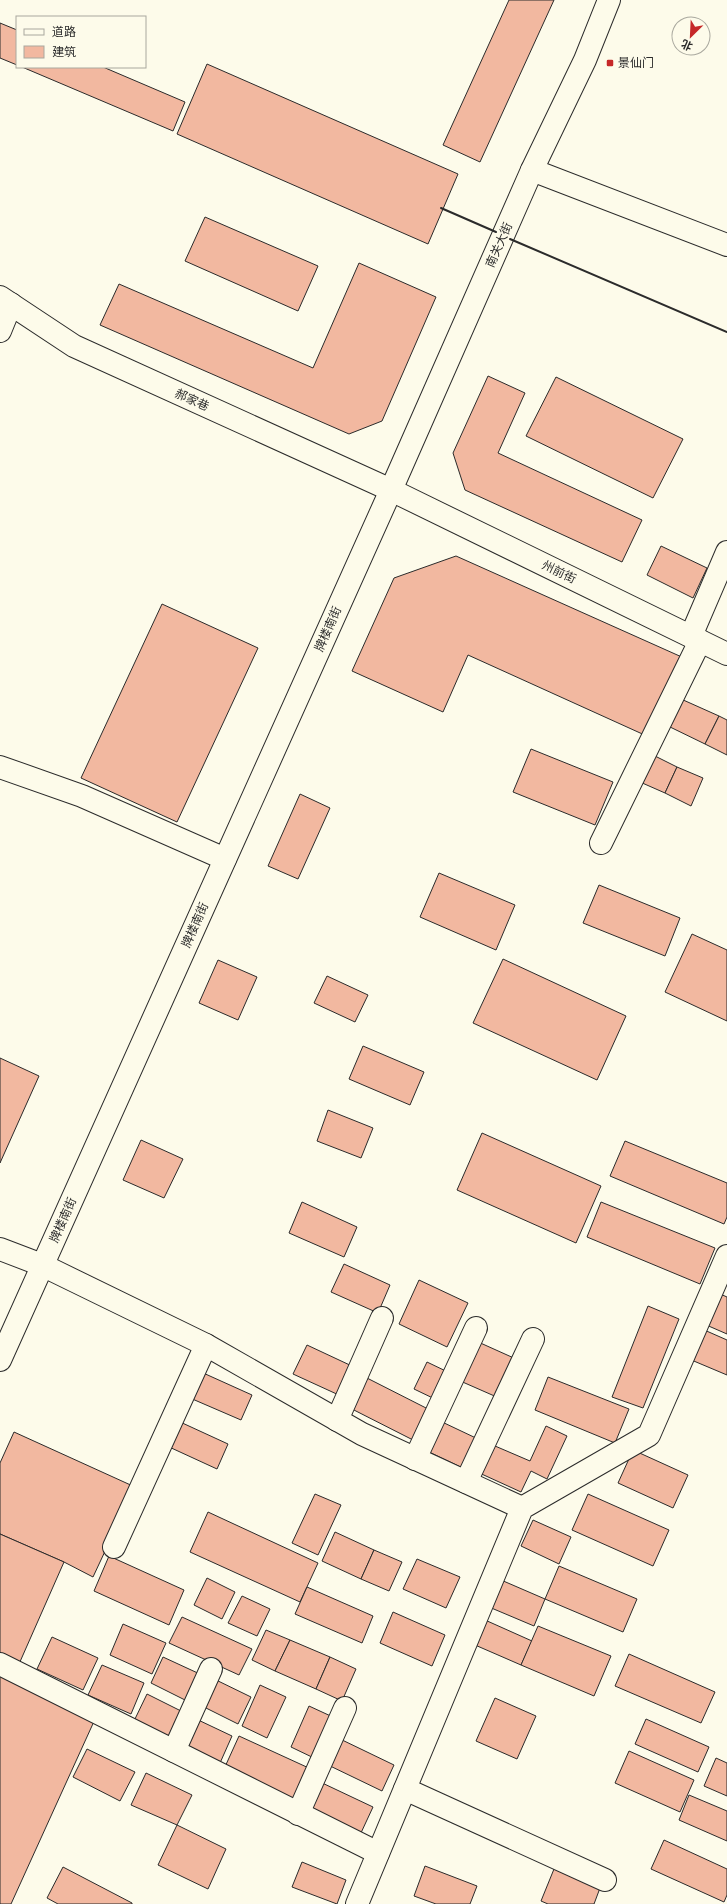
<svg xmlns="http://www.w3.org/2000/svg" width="727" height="1904" font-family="Figtree,'Noto Sans SC',sans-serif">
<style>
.building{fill:#f2b8a0;stroke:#2b2b2b}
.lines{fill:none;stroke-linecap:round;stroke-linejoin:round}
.minor-casing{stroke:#2b2b2b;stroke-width:24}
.major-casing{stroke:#2b2b2b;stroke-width:24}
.minor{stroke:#fdfbea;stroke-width:22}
.major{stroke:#fdfbea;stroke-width:22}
.wall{stroke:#2b2b2b;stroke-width:2}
.poi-dot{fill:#c62828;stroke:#fdfbea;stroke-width:1.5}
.labels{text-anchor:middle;stroke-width:3;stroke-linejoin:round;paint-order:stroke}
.poi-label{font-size:12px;fill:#2b2b2b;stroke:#fdfbea;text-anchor:start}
.street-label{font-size:12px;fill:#2b2b2b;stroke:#fdfbea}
</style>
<rect width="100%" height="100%" fill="#fdfbea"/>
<g class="building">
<path d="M509 0H554L480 162 443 145Z"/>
<path d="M0 23 17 30V65L0 58Z"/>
<path d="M207 64 458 174 428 244 177 134Z"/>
<path d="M22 67H103L185 102 173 131Z"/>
<path d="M205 217 318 266 298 311 185 261Z"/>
<path d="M359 263 436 297 382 421 349 434 100 325 119 284 313 368Z"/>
<path d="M488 376 525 393 498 453 642 520 622 562 465 490 453 453Z"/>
<path d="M556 377 683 439 653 498 526 436Z"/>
<path d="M661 546 707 568 693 598 647 575Z"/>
<path d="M456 556 684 658 649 737 468 655 443 712 352 671 394 578Z"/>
<path d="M162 604 258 648 177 822 81 778Z"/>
<path d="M681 699 719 716 705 744 668 726Z"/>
<path d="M719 716 727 720V755L705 744Z"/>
<path d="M531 749 613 782 595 825 513 792Z"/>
<path d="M653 755 677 767 665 793 640 782Z"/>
<path d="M677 767 703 778 691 806 665 793Z"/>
<path d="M300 794 330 808 298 879 268 866Z"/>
<path d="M439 873 515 905 496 950 420 917Z"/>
<path d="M599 885 680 918 665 956 583 923Z"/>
<path d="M692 934 727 950V1021L665 992Z"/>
<path d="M503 959 626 1016 597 1080 473 1023Z"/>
<path d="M218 960 257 977 238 1020 199 1003Z"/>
<path d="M327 976 368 995 355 1022 314 1003Z"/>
<path d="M363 1046 424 1072 410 1105 349 1079Z"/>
<path d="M0 1058 39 1076 0 1163Z"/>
<path d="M328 1110 373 1128 361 1158 317 1141Z"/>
<path d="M482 1133 601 1186 576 1243 457 1190Z"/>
<path d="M141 1140 183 1159 164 1198 123 1180Z"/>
<path d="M625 1141 727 1183V1217L724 1224 610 1176Z"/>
<path d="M302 1202 357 1227 344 1257 289 1233Z"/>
<path d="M601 1202 715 1248 700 1284 587 1237Z"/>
<path d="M344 1264 390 1285 378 1313 331 1292Z"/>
<path d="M419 1280 468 1303 447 1347 399 1324Z"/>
<path d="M718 1293 727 1297V1334L704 1324Z"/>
<path d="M648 1306 679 1319 643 1408 612 1397Z"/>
<path d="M702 1329 727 1340V1375L689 1359Z"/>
<path d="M476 1341 516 1359 499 1398 458 1380Z"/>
<path d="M307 1345 354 1367 341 1396 293 1374Z"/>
<path d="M427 1362 452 1374 439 1401 414 1389Z"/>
<path d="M201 1372 252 1395 241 1420 190 1398Z"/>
<path d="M363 1376 430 1410 415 1441 348 1407Z"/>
<path d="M548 1377 629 1409 615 1443 535 1410Z"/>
<path d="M178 1421 228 1444 217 1469 167 1446Z"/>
<path d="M440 1421 478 1439 465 1469 427 1451Z"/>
<path d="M546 1426 567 1436 547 1479 531 1471 521 1492 475 1471 488 1443 530 1461Z"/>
<path d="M14 1432 135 1487 93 1577 64 1562 0 1534V1463Z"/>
<path d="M633 1450 688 1475 673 1508 618 1483Z"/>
<path d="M315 1494 341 1505 318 1555 292 1543Z"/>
<path d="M588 1494 669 1530 653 1566 572 1530Z"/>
<path d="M208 1512 318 1563 300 1602 190 1552Z"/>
<path d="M533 1520 571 1537 559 1564 521 1546Z"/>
<path d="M335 1532 374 1550 361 1579 322 1561Z"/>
<path d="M0 1534 64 1562 19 1664 0 1656Z"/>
<path d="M374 1550 402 1562 389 1591 361 1579Z"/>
<path d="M109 1556 184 1590 169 1625 94 1591Z"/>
<path d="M417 1559 460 1577 446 1608 403 1589Z"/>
<path d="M559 1566 637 1599 623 1632 545 1599Z"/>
<path d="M207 1578 235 1592 222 1619 194 1605Z"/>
<path d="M501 1580 545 1599 534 1626 489 1607Z"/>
<path d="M307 1587 373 1616 362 1643 295 1614Z"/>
<path d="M242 1596 270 1609 257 1636 228 1623Z"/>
<path d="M393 1612 445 1635 432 1666 380 1643Z"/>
<path d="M182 1617 252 1649 239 1675 169 1643Z"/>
<path d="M485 1620 532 1641 521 1665 475 1645Z"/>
<path d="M123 1624 166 1643 152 1674 110 1655Z"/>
<path d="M538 1626 611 1656 594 1696 521 1665Z"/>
<path d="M266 1630 290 1640 275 1671 252 1660Z"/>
<path d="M52 1637 98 1658 83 1690 37 1669Z"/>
<path d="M290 1640 330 1657 316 1689 275 1671Z"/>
<path d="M629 1654 715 1692 701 1723 615 1686Z"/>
<path d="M163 1657 202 1675 189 1702 151 1683Z"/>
<path d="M330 1657 356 1669 342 1701 316 1689Z"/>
<path d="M102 1665 144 1683 131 1714 88 1695Z"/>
<path d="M0 1672 96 1717 11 1904H0Z"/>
<path d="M212 1678 251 1697 238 1724 200 1705Z"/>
<path d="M260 1685 286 1697 267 1738 242 1726Z"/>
<path d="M147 1694 185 1713 172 1740 134 1721Z"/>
<path d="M495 1698 536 1716 517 1759 476 1741Z"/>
<path d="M309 1706 335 1718 316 1759 291 1747Z"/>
<path d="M194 1718 232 1736 220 1763 181 1745Z"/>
<path d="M646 1719 709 1747 698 1772 635 1744Z"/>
<path d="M239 1736 311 1769 296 1802 224 1769Z"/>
<path d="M338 1738 394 1765 382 1791 326 1764Z"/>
<path d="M87 1749 135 1772 120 1801 73 1777Z"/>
<path d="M629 1751 694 1780 680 1812 615 1783Z"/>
<path d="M716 1758 727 1763V1796L704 1786Z"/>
<path d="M146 1773 192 1795 177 1825 131 1805Z"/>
<path d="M318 1781 373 1807 360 1835 304 1809Z"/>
<path d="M689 1795 727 1811V1841L679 1820Z"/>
<path d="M177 1825 226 1849 208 1889 158 1865Z"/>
<path d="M664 1840 727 1869V1895L724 1902 651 1869Z"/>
<path d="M302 1862 346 1880 337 1904 292 1887Z"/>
<path d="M425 1866 477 1886 470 1904H436L414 1896Z"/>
<path d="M63 1867 132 1903V1904H58L47 1898Z"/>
<path d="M554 1869 600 1888 594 1904H548L541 1901Z"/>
</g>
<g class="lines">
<g class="minor-casing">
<g id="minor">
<path d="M532 170 727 245"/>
<path d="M0 297 74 346 391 490 727 654"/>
<path d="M0 331 11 304"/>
<path d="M691 636 727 552"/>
<path d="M0 767 82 796 225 859"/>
<path d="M601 843 700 641"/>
<path d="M0 1249 42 1265 206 1345 362 1434 522 1508"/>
<path d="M337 1420 382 1318"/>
<path d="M415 1459 476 1328"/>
<path d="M466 1482 533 1339"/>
<path d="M114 1547 206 1345"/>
<path d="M0 1664 378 1853"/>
<path d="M174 1751 211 1669"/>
<path d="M405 1789 605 1880"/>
<path d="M298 1814 345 1708"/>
<path d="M357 1904 522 1508 649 1435 727 1256"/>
</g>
</g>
<g class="major-casing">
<path id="major" d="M0 1360 391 490 532 170 585 60 609 0"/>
</g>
<use href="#minor" class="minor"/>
<use href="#major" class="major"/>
<g class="wall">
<path d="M441 208 496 232"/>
<path d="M510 239 727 332"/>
</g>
</g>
<rect class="poi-dot" x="606" y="59" width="8" height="8" rx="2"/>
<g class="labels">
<g class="poi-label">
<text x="618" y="67">景仙门</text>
</g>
<g class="street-label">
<text transform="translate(499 245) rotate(-66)" y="4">南关大街</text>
<text transform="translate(192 400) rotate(24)" y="4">郝家巷</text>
<text transform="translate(559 572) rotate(26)" y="4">州前街</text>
<text transform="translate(328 629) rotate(-66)" y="4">牌楼南街</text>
<text transform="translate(195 925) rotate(-66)" y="4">牌楼南街</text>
<text transform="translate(63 1220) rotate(-66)" y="4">牌楼南街</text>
</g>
</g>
<rect x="16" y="16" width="130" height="52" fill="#fdfbea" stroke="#a9a89e"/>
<rect x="24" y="29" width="20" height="6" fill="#fdfbea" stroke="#a9a89e"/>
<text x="52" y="36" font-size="12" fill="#2b2b2b">道路</text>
<rect x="24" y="46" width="20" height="12" fill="#f2b8a0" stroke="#a9a89e"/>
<text x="52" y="56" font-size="12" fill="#2b2b2b">建筑</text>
<g transform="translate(691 36) rotate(204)"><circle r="19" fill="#fdfbea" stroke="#a9a89e"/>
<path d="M0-3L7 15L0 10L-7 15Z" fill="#c62828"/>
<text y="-6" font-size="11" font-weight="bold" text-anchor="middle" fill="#2b2b2b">北</text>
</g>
</svg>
